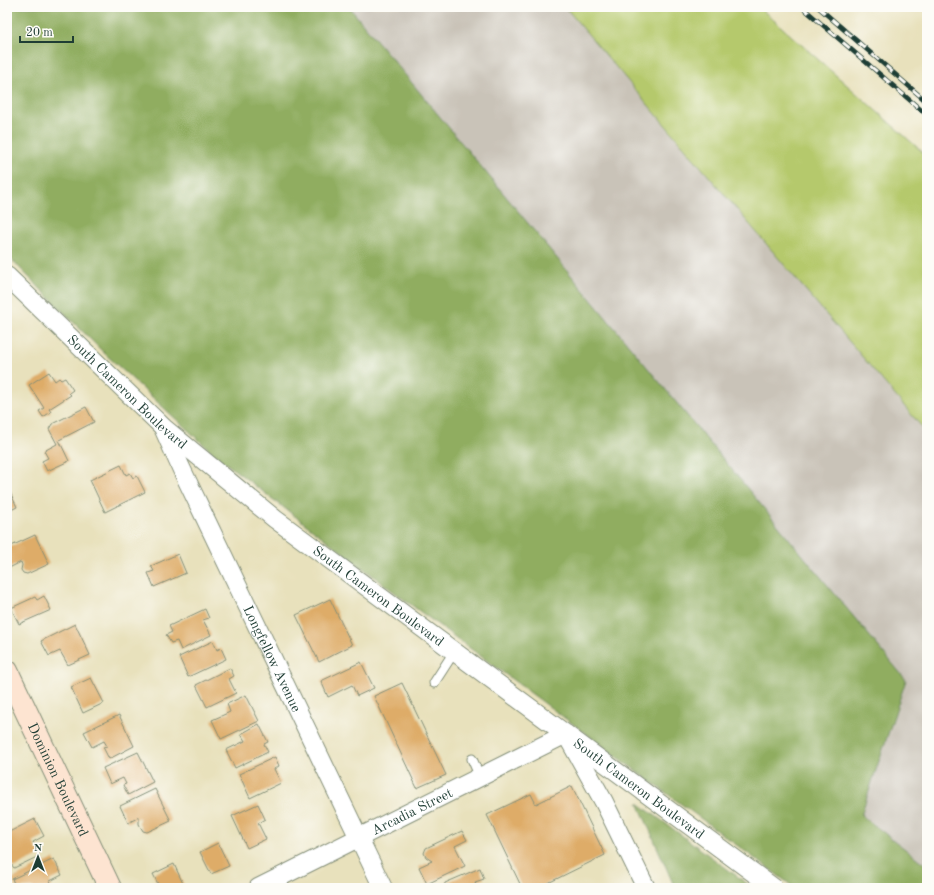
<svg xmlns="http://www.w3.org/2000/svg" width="934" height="895" font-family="'Old Standard TT',serif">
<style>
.industrial{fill:#c9c3b8}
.green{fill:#b5c96c;stroke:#6a8350}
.forest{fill:#90ad60;stroke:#58754a}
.building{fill:#deac67}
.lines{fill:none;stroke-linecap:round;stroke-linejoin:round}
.lane-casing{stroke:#848f78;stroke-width:11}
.street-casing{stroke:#848f78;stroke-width:20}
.secondary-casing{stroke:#848f78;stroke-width:24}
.lane{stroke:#fff;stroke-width:9}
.street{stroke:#fff;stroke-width:18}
.secondary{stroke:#fde4d1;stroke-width:22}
.rail-casing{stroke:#1f3d34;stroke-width:4.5}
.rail{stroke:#fdfcf7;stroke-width:3;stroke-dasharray:9;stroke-linecap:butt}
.labels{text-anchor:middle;stroke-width:3;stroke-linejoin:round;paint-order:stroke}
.street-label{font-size:14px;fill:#1f3d34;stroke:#fdfcf7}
</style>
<rect width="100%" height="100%" fill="#fdfcf7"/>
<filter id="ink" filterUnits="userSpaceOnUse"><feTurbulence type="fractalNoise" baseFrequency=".025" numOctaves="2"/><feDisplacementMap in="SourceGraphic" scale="8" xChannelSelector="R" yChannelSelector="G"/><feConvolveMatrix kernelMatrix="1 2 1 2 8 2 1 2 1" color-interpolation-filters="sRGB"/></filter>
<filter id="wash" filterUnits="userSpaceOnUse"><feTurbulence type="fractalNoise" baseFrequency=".012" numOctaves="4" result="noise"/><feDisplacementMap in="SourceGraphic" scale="16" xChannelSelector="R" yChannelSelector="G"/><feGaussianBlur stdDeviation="0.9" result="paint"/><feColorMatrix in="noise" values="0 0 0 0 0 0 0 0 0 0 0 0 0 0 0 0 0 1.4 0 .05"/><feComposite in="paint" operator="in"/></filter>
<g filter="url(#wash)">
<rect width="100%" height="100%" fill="#e8e1bc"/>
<path class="industrial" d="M349 7H565L927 433V866L861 815 905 679Z"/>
<path class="green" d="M565 7H759L927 156V433Z"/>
<g class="forest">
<path d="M7 7H349L906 680 861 815 927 866V888H795L406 601 215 455 102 351 7 255Z"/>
<path d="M638 803 753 888H675Z"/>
</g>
<g id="blocks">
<g class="building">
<path d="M49 372 55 381 59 378 61 380 65 378 73 390 69 393 71 395 49 409 51 412 43 417 39 411 44 408 29 385Z"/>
<path d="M86 407 94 422 59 440 69 461 47 471 42 461 48 458 44 451 57 444 49 429 52 424Z"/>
<path d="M121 465 126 475 130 473 133 478 137 476 145 492 105 512 90 480Z"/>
<path d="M10 492 17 507 7 512V494Z"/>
<path d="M35 535 49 564 27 574 23 573 21 570 22 565 21 562 9 568 7 563V548Z"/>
<path d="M178 554 186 573 154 587 148 573 154 571 151 566Z"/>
<path d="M44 596 51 610 19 624 11 608 35 597 37 600Z"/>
<path d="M330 599 352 645 319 662 296 615Z"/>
<path d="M205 609 209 618 203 620 211 635 181 650 177 641 171 643 166 635 172 632 169 626Z"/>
<path d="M75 624 90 655 68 665 60 651 49 656 41 641Z"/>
<path d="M213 641 217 650 221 648 226 659 188 677 179 657Z"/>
<path d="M361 662 374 688 357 696 352 685 328 697 321 681Z"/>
<path d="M230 668 234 676 229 679 236 693 207 707 196 685Z"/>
<path d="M91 678 104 703 83 713 71 687Z"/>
<path d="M402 683 446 775 417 788 374 696Z"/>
<path d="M246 695 259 721 221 739 212 720 230 712 227 704Z"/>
<path d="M119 715 134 746 109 759 103 747 107 746 104 741 92 747 84 732Z"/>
<path d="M259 724 268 742 264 744 268 752 235 768 226 750 245 741 241 734Z"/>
<path d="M138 752 153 782 128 795 123 785 126 784 123 778 110 784 103 768Z"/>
<path d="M275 757 279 766 274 769 281 783 250 798 239 774Z"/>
<path d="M572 786 605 855 538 888H522L487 815 531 794 536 804Z"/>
<path d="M155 789 171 821 147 832 143 831 139 824V817L128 823 120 806Z"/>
<path d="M258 804 265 819 258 823 266 839 247 848 232 816Z"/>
<path d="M35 819 44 836 33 842 39 853 37 857 14 868 11 864 7 866V833Z"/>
<path d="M462 831 467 840 455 846 465 866 427 884 419 867 432 861 426 857 424 853 426 848Z"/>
<path d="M218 843 229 866 211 874 200 852Z"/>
<path d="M54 859 62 875 50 881 52 888H16L12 879Z"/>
<path d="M174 864 185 888H160L153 874Z"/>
<path d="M480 868 484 879 475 882 477 888H444L445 883Z"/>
</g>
</g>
</g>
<g filter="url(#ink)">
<use href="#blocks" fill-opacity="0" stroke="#848f78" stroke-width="1"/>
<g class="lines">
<g class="lane-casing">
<g id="lane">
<path d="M434 683 454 652"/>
<path d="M472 759 480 777"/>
</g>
</g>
<g class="street-casing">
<g id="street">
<path id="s1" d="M7 276 164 428 275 519 774 888"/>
<path id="s2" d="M164 430 182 470 383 888"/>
<path id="s3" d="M258 888 566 734 604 802 646 888"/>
</g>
</g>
<g class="secondary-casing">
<g id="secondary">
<path id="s4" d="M7 671 110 888"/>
</g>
</g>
<use href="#lane" class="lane"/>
<use href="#street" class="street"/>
<use href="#secondary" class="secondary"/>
<g class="rail-casing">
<g id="rail">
<path d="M802 7 927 115"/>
<path d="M818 7 927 102"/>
</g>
</g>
<use href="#rail" class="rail"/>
</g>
</g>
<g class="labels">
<g class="street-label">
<text dy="5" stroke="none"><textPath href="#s1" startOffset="167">South Cameron Boulevard</textPath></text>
<text dy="5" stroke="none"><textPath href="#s1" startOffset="491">South Cameron Boulevard</textPath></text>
<text dy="5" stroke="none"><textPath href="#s2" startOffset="253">Longfellow Avenue</textPath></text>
<text dy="5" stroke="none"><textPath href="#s4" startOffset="120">Dominion Boulevard</textPath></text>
<text dy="5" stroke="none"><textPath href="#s1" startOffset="815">South Cameron Boulevard</textPath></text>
<text dy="5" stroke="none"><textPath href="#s3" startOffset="172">Arcadia Street</textPath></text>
</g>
</g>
<rect width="934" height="895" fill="none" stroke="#fdfcf7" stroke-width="24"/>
<g transform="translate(38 857)" stroke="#fdfcf7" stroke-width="3" paint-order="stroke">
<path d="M0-3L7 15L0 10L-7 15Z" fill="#1f3d34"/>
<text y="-6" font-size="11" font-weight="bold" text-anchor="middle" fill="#1f3d34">N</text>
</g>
<path d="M20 36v6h53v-6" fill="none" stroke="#1f3d34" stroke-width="2"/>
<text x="26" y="36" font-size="12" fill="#1f3d34" stroke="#fdfcf7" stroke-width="3" paint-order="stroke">20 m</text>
</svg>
